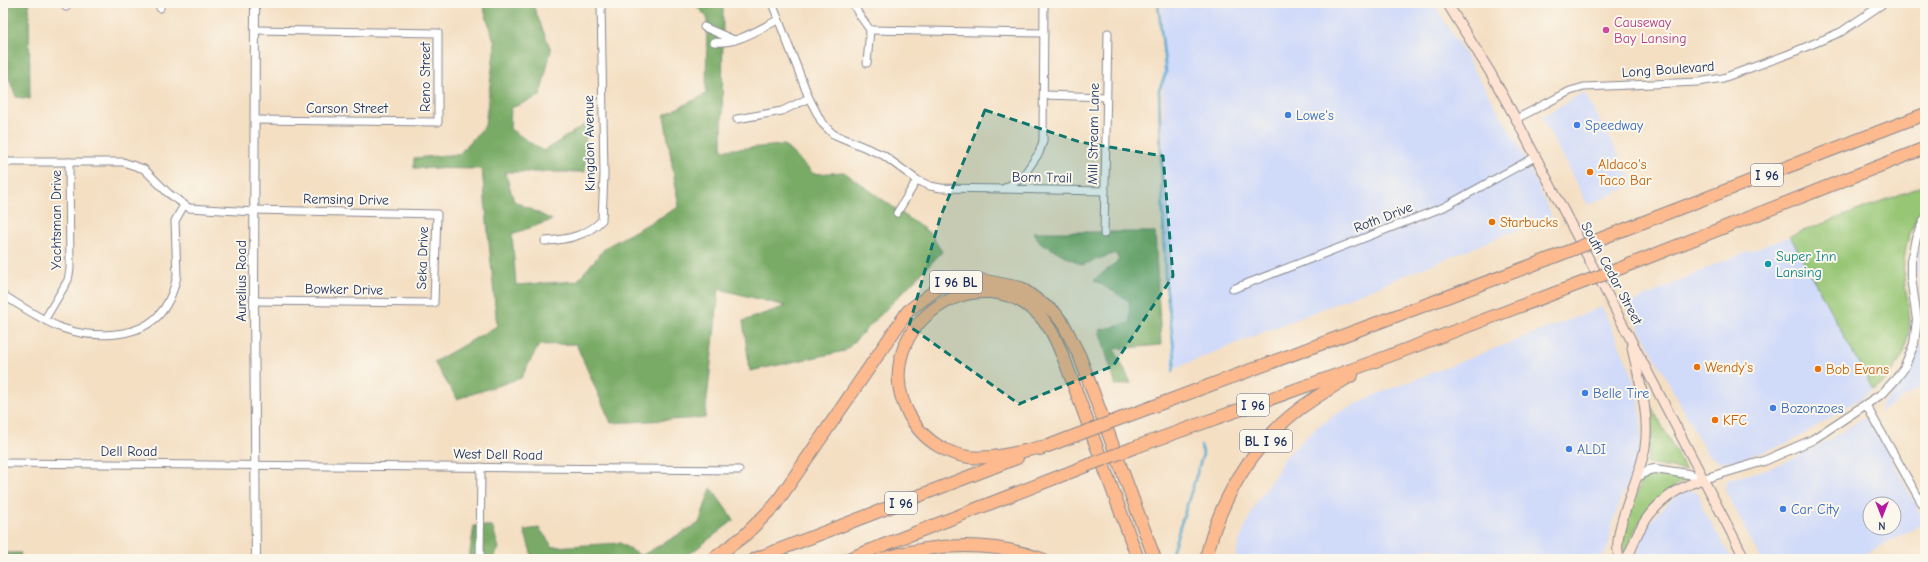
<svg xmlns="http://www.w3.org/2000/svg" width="1928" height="562" font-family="'Comic Neue',sans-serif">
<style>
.built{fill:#d0daf9;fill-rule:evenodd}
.green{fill:#97c675;stroke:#597a6a}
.forest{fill:#79ab66;stroke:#4a6d62}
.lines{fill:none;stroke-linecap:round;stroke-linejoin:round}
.stream{stroke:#51a7cd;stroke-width:2.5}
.minor-casing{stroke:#888790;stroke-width:9}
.tertiary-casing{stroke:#888790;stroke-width:10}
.secondary-casing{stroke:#888790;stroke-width:11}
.motorway-casing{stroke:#888790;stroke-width:14}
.minor{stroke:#fff;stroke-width:7}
.tertiary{stroke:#fff;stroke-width:8}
.secondary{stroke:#fee3d2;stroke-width:9}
.motorway{stroke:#fcba8e;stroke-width:12}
.motorway-bridge-casing{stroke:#888790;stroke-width:14;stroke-linecap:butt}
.motorway-bridge{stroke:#fcba8e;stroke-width:12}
.marked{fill:#0f766e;fill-opacity:0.2;stroke:#0f766e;stroke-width:3;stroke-dasharray:8 5;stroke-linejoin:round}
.hotel-dot{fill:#d1479c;stroke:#fbf7ec;stroke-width:1.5}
.shop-dot{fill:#3f7fe0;stroke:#fbf7ec;stroke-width:1.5}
.food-dot{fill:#e8710a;stroke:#fbf7ec;stroke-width:1.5}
.culture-dot{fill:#0f9aa8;stroke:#fbf7ec;stroke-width:1.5}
.labels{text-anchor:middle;stroke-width:4;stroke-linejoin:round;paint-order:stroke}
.shield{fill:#fbf7ec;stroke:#5e6b89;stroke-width:1}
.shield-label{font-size:13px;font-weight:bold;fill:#1b2f5e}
.hotel-label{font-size:14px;fill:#b23c85;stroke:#fbf7ec;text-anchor:start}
.street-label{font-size:14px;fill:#1b2f5e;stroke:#fbf7ec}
.shop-label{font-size:14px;fill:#366cbe;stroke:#fbf7ec;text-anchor:start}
.food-label{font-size:14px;fill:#c56008;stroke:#fbf7ec;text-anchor:start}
.culture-label{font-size:14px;fill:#0d838f;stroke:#fbf7ec;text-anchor:start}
</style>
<rect width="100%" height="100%" fill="#fbf7ec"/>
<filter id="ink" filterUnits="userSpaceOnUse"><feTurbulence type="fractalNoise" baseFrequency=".025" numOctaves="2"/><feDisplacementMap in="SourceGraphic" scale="8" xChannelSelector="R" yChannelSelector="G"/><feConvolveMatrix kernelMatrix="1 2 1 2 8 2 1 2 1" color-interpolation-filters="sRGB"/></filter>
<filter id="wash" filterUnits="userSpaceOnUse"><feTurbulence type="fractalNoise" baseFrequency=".012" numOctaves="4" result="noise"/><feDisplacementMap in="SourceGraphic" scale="16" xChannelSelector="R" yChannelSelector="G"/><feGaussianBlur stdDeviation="0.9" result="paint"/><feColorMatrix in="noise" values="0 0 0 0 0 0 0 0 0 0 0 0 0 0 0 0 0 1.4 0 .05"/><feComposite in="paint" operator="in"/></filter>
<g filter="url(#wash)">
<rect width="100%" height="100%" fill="#f4dfc3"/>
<g class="built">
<path d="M1162 3H1434L1517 142 1552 216 1173 369 1164 230Z"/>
<path d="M1584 92 1635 184 1588 205 1541 117Z"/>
<path d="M1925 234V384L1879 413 1881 405 1897 390 1910 371 1921 343 1924 314 1917 270 1919 251Z"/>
<path d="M1790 236 1873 390 1812 430 1785 444 1738 460 1718 462 1707 454 1627 305 1716 264Z"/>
<path d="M1602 307 1630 369 1639 401 1641 426V448L1636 467 1621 498 1612 525 1608 548 1604 555 1600 557 1448 556 1434 549 1428 548 1421 551 1418 559H1235L1240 539 1256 503 1280 467 1282 460 1316 428 1336 414 1372 396Z"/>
<path d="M1865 418 1868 421 1885 447 1925 523 1855 559H1761L1725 490 1727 480 1764 470 1795 458 1832 438 1861 419ZM1870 504H1894V528H1870Z"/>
<path d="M1687 490 1695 492 1700 496 1703 509 1732 559H1634L1642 537 1653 518 1671 500Z"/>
</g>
<g class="green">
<path d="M1925 185C1925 191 1927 201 1925 207 1924 210 1920 214 1918 217 1911 228 1907 241 1905 254 1901 274 1907 291 1909 311 1912 342 1899 373 1873 390L1790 236Z"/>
<path d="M1646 396 1685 469V470L1647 464 1651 428Z"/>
<path d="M1656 473 1688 478C1680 484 1671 488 1664 494 1645 509 1634 529 1626 552L1623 553C1618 544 1636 490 1642 480 1646 475 1650 473 1656 473Z"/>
</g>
<g class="forest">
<path d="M3 3H29L30 99 16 97 3 62Z"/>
<path d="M482 3H532L551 50 540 96 511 108 510 129 543 151 586 124 585 172H505L514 201 552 220 512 234 516 285 577 281 606 247 679 207 664 115 706 94 707 17 693 3H723L722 150 784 145 814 174 844 172 931 234 942 252 845 351 750 371 743 321 786 306 719 289 705 418 611 423 576 344 539 345 521 378 457 399 434 362 497 326 482 169 414 168V158L459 154 485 126 495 44Z"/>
<path d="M1033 232H1155L1161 345 1114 349 1131 383 1116 386 1099 330 1130 323 1129 301 1094 280 1119 260 1115 253 1082 265 1041 243Z"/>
<path d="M711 488 734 520 683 559H533L524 530 539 528 553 547 620 543 641 556 699 523Z"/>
<path d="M474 526H492L499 548 493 559H469Z"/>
<path d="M3 553H21L19 559H3Z"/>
</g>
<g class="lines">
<g class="stream">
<path d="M1158 3 1166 73 1159 90 1165 276 1175 358 1173 371"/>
<path d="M1170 559 1203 454 1201 446"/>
</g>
</g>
</g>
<g filter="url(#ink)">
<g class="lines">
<g class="minor-casing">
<g id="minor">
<path d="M772 3 809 98 822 123 833 134 883 155 917 180 930 186 941 188 1003 189 1021 179 1039 153 1043 141 1044 3"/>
<path d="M853 3 858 13 870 30 867 63"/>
<path d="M66 7V3"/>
<path d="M160 8V3"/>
<path d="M704 27 734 40"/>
<path d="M255 30 438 33V122L255 120"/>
<path d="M870 30 1044 33"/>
<path d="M714 42C736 45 759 29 778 20"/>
<path d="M1044 95 1106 97"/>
<path d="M737 119 782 111 809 98"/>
<path d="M1516 119 1570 91 1584 87 1698 82 1723 78 1789 54 1841 32 1884 3"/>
<path d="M3 162H123L144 169 168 193 189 208 254 212"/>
<path d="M1004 189 1105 191"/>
<path d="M254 210 437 214 434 303 254 301"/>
<path d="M897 213 917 180"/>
<path d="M1104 234 1108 33"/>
<path d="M545 241C566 240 587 236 602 220L604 175 601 3"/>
<path d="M1233 289 1444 207 1535 157"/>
<path d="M3 295C19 305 45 322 62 328 90 338 134 339 157 317 168 306 174 290 177 276L175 221 184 205"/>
<path d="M45 319 68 280 70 269 69 162"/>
<path d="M1866 405 1925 509"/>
<path d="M3 463 739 470"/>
<path d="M480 559 481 467"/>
</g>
</g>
<g class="tertiary-casing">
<g id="tertiary">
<path d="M255 3 254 301 256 559"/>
<path d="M1638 477 1649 470 1655 469 1688 474 1703 479 1764 461 1812 440 1883 393 1895 380 1904 368 1914 344 1917 320 1911 277V261L1916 238 1925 219"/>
</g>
</g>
<g class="secondary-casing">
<g id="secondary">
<path d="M1447 3 1490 72 1516 119 1745 559"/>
<path d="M1619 559C1611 530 1640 480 1645 447 1650 414 1639 380 1632 348"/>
<path d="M1626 559C1632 551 1634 540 1639 531 1653 504 1676 488 1703 479"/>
</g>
</g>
<g class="motorway-casing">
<g id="motorway">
<path d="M1610 235 1925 114"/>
<path d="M1621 268 1925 148"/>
<path d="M1122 418 1546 260"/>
<path d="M1046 446C1021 451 994 460 969 457 947 454 926 441 914 423 855 335 981 242 1046 323 1055 335 1060 350 1066 364L1138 559"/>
<path d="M1133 448 1373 362 1563 290"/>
<path d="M1040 449 1074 436"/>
<path d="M713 559 745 535 775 505 908 311 941 286 966 280H981L1021 288 1055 313 1064 325 1080 357 1155 559"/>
<path d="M755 559 1017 458"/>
<path d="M848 559 1086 466"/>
<path d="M881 559C935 543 988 540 1042 559"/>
<path d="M1206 559C1218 503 1252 445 1298 410 1315 397 1334 386 1352 375"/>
</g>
</g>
<use href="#minor" class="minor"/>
<use href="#tertiary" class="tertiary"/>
<use href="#secondary" class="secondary"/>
<use href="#motorway" class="motorway"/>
<g class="motorway-bridge-casing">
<g id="motorway-bridge">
<path d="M1546 260 1610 235"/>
<path d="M1563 290 1621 268"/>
<path d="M1074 436 1122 418"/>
<path d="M1086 466 1133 448"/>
</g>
</g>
<use href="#motorway-bridge" class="motorway-bridge"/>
</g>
</g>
<path class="marked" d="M985 110 1080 142 1163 156 1173 276 1113 366 1019 404 909 326 940 218Z"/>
<circle class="hotel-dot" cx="1606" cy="30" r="4"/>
<g class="shop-dot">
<circle cx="1288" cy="115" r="4"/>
<circle cx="1577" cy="125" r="4"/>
<circle cx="1585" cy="393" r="4"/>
<circle cx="1773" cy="408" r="4"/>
<circle cx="1569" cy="449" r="4"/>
<circle cx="1783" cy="509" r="4"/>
</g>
<g class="food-dot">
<circle cx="1590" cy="172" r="4"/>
<circle cx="1492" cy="222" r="4"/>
<circle cx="1697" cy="367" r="4"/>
<circle cx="1818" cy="369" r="4"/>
<circle cx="1715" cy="420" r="4"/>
</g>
<circle class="culture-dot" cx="1768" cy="264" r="4"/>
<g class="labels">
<g class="shield">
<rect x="1751" y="164" width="32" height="22" rx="3"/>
<rect x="930" y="271" width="52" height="22" rx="3"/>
<rect x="1237" y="394" width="32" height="22" rx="3"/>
<rect x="1240" y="430" width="52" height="22" rx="3"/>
<rect x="885" y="492" width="32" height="22" rx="3"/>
</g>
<g class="shield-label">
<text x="1767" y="180">I 96</text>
<text x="956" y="287">I 96 BL</text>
<text x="1253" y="410">I 96</text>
<text x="1266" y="446">BL I 96</text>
<text x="901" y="508">I 96</text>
</g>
<g class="hotel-label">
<text x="1614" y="27">Causeway<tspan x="1614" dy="16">Bay Lansing</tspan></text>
</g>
<g class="street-label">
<text transform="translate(1668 69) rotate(-4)" y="5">Long Boulevard</text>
<text transform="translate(425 77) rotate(-90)" y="5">Reno Street</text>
<text x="347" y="113">Carson Street</text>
<text transform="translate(1093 134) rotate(-89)" y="5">Mill Stream Lane</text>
<text transform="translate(589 143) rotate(-91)" y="5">Kingdon Avenue</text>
<text transform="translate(1042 177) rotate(1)" y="5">Born Trail</text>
<text transform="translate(346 199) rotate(1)" y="5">Remsing Drive</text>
<text transform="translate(1383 217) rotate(-21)" y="5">Roth Drive</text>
<text transform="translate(56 220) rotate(-90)" y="5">Yachtsman Drive</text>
<text transform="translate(422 258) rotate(-88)" y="5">Seka Drive</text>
<text transform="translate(1612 273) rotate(62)" y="5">South Cedar Street</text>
<text transform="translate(241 281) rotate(-90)" y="5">Aurelius Road</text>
<text transform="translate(344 289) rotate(1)" y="5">Bowker Drive</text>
<text x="129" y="456">Dell Road</text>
<text transform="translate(498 454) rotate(1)" y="5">West Dell Road</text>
</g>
<g class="shop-label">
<text x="1296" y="120">Lowe's</text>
<text x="1585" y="130">Speedway</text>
<text x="1593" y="398">Belle Tire</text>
<text x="1781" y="413">Bozonzoes</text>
<text x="1577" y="454">ALDI</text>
<text x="1791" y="514">Car City</text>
</g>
<g class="food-label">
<text x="1598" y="169">Aldaco's<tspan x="1598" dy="16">Taco Bar</tspan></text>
<text x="1500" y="227">Starbucks</text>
<text x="1705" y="372">Wendy's</text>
<text x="1826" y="374">Bob Evans</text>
<text x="1723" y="425">KFC</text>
</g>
<g class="culture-label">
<text x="1776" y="261">Super Inn<tspan x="1776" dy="16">Lansing</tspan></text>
</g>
</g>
<rect width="1928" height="562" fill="none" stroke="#fbf7ec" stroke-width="16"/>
<g transform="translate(1882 516) rotate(180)"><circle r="19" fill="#fbf7ec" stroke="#a1a7b3"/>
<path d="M0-3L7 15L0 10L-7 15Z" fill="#b5179e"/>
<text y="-6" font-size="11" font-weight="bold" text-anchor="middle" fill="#1b2f5e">N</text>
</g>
</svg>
